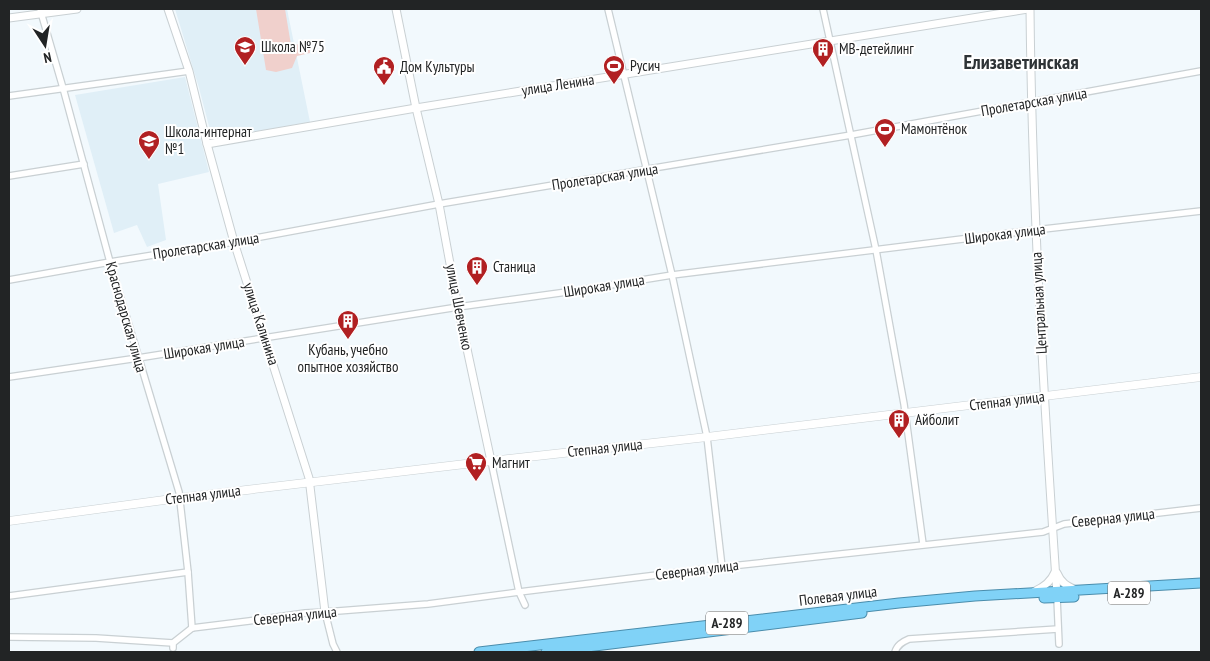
<svg xmlns="http://www.w3.org/2000/svg" width="1210" height="661" font-family="'PT Sans Narrow',sans-serif">
<style>
.built{fill:#e0eff7}
.green{fill:#f0d0cc}
.lines{fill:none;stroke-linecap:round;stroke-linejoin:round}
.minor-casing{stroke:#c9d0d3;stroke-width:8}
.tertiary-casing{stroke:#c9d0d3;stroke-width:9}
.secondary-casing{stroke:#c9d0d3;stroke-width:9}
.trunk-casing{stroke:#4a8dac;stroke-width:11}
.minor{stroke:#fff;stroke-width:5.5}
.tertiary{stroke:#fff;stroke-width:7}
.secondary{stroke:#fff;stroke-width:8}
.trunk{stroke:#80d2f7;stroke-width:9}
.labels{text-anchor:middle;stroke-width:4;stroke-linejoin:round;paint-order:stroke}
.shield{fill:#fff;stroke:#646666;stroke-width:1}
.shield-label{font-size:14px;font-weight:bold;fill:#222425}
.poi-label{font-size:15px;fill:#222425;stroke:#fff;text-anchor:start}
.street-label{font-size:15px;fill:#222425;stroke:#fff}
.district-label{font-size:20px;font-weight:bold;fill:#2e3336;stroke:#fff}
</style>
<rect width="100%" height="100%" fill="#f2f9fd"/>
<g class="built">
<path d="M175 9H287L310 122 223 137 210 130 199 88Z"/>
<path d="M185 77 209 172 158 184 166 240 147 247 137 225 114 233 75 95Z"/>
</g>
<path class="green" d="M256 9H285L291 45 310 43V53L297 56 292 68 276 72 266 70Z"/>
<g class="lines">
<g class="minor-casing">
<g id="minor">
<path d="M40 9 63 88 110 262 179 492 188 572 192 628"/>
<path d="M608 9 672 275 707 437 722 567"/>
<path d="M823 9 876 250 904 404 923 544"/>
<path d="M9 96 189 71"/>
<path d="M9 176 84 164"/>
<path d="M9 280 110 262 234 242 439 204 851 135 1201 71"/>
<path d="M9 377 138 358 458 307 574 291 672 275 1035 230 1201 211"/>
<path d="M491 461 519 592 525 605"/>
<path d="M9 596 188 572"/>
<path d="M1057 598 1059 644"/>
<path d="M325 612 333 644 337 652"/>
<path d="M192 628 249 621 305 613 325 612 428 604 519 592 722 567 1043 532 1064 524 1201 508"/>
<path d="M9 637 96 638 173 643"/>
<path d="M173 648V643L192 628"/>
<path d="M895 652C897 645 902 642 909 639L1058 629"/>
</g>
</g>
<g class="tertiary-casing">
<g id="tertiary">
<path d="M168 9 189 71 207 144 234 242 309 478 325 612"/>
<path d="M396 9 416 108 439 204 458 307 491 461"/>
<path d="M1030 9C1032 205 1044 400 1057 595"/>
<path d="M9 18 77 9"/>
<path d="M207 144 416 108 1028 9"/>
<path d="M1057 573C1061 583 1067 586 1076 590"/>
<path d="M1035 591C1044 587 1051 582 1055 572"/>
</g>
</g>
<g class="secondary-casing">
<path id="secondary" d="M9 521 179 498 482 462 707 437 1201 377"/>
</g>
<g class="trunk-casing">
<g id="trunk">
<path d="M1044 598 1074 597"/>
<path d="M479 652 899 603 975 596 1201 583"/>
<path d="M546 652 862 613"/>
</g>
</g>
<use href="#minor" class="minor"/>
<use href="#tertiary" class="tertiary"/>
<use href="#secondary" class="secondary"/>
<use href="#trunk" class="trunk"/>
</g>
<defs>
<g id="school-pin" transform="scale(1.125)"><path d="M0 17L-7.5 6A9.5 9.5 0 1 1 7.5 6Z" fill="#b12022" stroke="#fff"/><path d="M0-5L7-2L0 1L-7-2ZM-4 1L0 2.5L4 1V4Q0 6-4 4Z" fill="#fff"/></g>
<g id="building-pin" transform="scale(1.125)"><path d="M0 17L-7.5 6A9.5 9.5 0 1 1 7.5 6Z" fill="#b12022" stroke="#fff"/><path d="M-4-6H4V6H1V3H-1V6H-4ZM-2.5-4.3h1.7v1.8h-1.7ZM.8-4.3h1.7v1.8H.8ZM-2.5-1h1.7V.8h-1.7ZM.8-1h1.7V.8H.8Z" fill="#fff"/></g>
<g id="stadium-pin" transform="scale(1.125)"><path d="M0 17L-7.5 6A9.5 9.5 0 1 1 7.5 6Z" fill="#b12022" stroke="#fff"/><path d="M0-5a6.5 5 0 1 0 0 10a6.5 5 0 1 0 0-10ZM-3.5-1.8h7v3.6h-7Z" fill="#fff"/></g>
<g id="civic-pin" transform="scale(1.125)"><path d="M0 17L-7.5 6A9.5 9.5 0 1 1 7.5 6Z" fill="#b12022" stroke="#fff"/><path d="M-.6-6.5H3V-4.5H.6V-3L4-1V1h2V6H-6V1h2V-1L-.6-3ZM-1.2 2.5V6h2.4V2.5Z" fill="#fff"/></g>
<g id="supermarket-pin" transform="scale(1.125)"><path d="M0 17L-7.5 6A9.5 9.5 0 1 1 7.5 6Z" fill="#b12022" stroke="#fff"/><path d="M-6-5.5h2.5l.6 2H6L4.5 2H-2.5L-4.4-4H-6ZM-1.5 3.2a1.3 1.3 0 1 0 .1 0ZM3 3.2a1.3 1.3 0 1 0 .1 0Z" fill="#fff"/></g>
</defs>
<g fill-rule="evenodd">
<use href="#school-pin" x="245" y="47"/>
<use href="#building-pin" x="823" y="49"/>
<use href="#stadium-pin" x="614" y="66"/>
<use href="#civic-pin" x="384" y="67"/>
<use href="#stadium-pin" x="885" y="129"/>
<use href="#school-pin" x="149" y="141"/>
<use href="#building-pin" x="477" y="267"/>
<use href="#building-pin" x="348" y="321"/>
<use href="#building-pin" x="899" y="420"/>
<use href="#supermarket-pin" x="476" y="463"/>
</g>
<g class="labels">
<g class="shield">
<rect x="1108" y="581.5" width="42" height="23" rx="4"/>
<rect x="706" y="611.5" width="42" height="23" rx="4"/>
</g>
<g class="shield-label">
<text x="1129" y="598">А-289</text>
<text x="727" y="628">А-289</text>
</g>
<g class="poi-label">
<text x="261" y="52">Школа №75</text>
<text x="839" y="54">MB-детейлинг</text>
<text x="630" y="71">Русич</text>
<text x="400" y="72">Дом Культуры</text>
<text x="901" y="134">Мамонтёнок</text>
<text x="165" y="137">Школа-интернат<tspan x="165" dy="17">№1</tspan></text>
<text x="493" y="272">Станица</text>
<text x="348" y="355" text-anchor="middle">Кубань, учебно<tspan x="348" dy="17">опытное хозяйство</tspan></text>
<text x="915" y="425">Айболит</text>
<text x="492" y="468">Магнит</text>
</g>
<g class="street-label">
<text transform="translate(558 85) rotate(-9)" y="5">улица Ленина</text>
<text transform="translate(1034 102) rotate(-10)" y="5">Пролетарская улица</text>
<text transform="translate(605 177) rotate(-9)" y="5">Пролетарская улица</text>
<text transform="translate(1005 234) rotate(-7)" y="5">Широкая улица</text>
<text transform="translate(206 246) rotate(-9)" y="5">Пролетарская улица</text>
<text transform="translate(604 286) rotate(-9)" y="5">Широкая улица</text>
<text transform="translate(1039 303) rotate(-93)" y="5">Центральная улица</text>
<text transform="translate(459 307) rotate(79)" y="5">улица Шевченко</text>
<text transform="translate(126 317) rotate(74)" y="5">Краснодарская улица</text>
<text transform="translate(261 324) rotate(72)" y="5">улица Калинина</text>
<text transform="translate(204 348) rotate(-9)" y="5">Широкая улица</text>
<text transform="translate(1007 401) rotate(-7)" y="5">Степная улица</text>
<text transform="translate(605 448) rotate(-6)" y="5">Степная улица</text>
<text transform="translate(203 495) rotate(-7)" y="5">Степная улица</text>
<text transform="translate(1113 518) rotate(-6)" y="5">Северная улица</text>
<text transform="translate(697 570) rotate(-7)" y="5">Северная улица</text>
<text transform="translate(838 596) rotate(-7)" y="5">Полевая улица</text>
<text transform="translate(295 616) rotate(-6)" y="5">Северная улица</text>
</g>
<g class="district-label">
<text x="1021" y="69">Елизаветинская</text>
</g>
</g>
<rect width="1210" height="661" fill="none" stroke="#222425" stroke-width="20"/>
<g transform="translate(45 45) rotate(168)" stroke="#ffffff" stroke-width="4" paint-order="stroke">
<path d="M0-4L9 19L0 12L-9 19Z" fill="#222425"/>
<text y="-8" font-size="14" font-weight="bold" text-anchor="middle" fill="#222425">N</text>
</g>
</svg>
